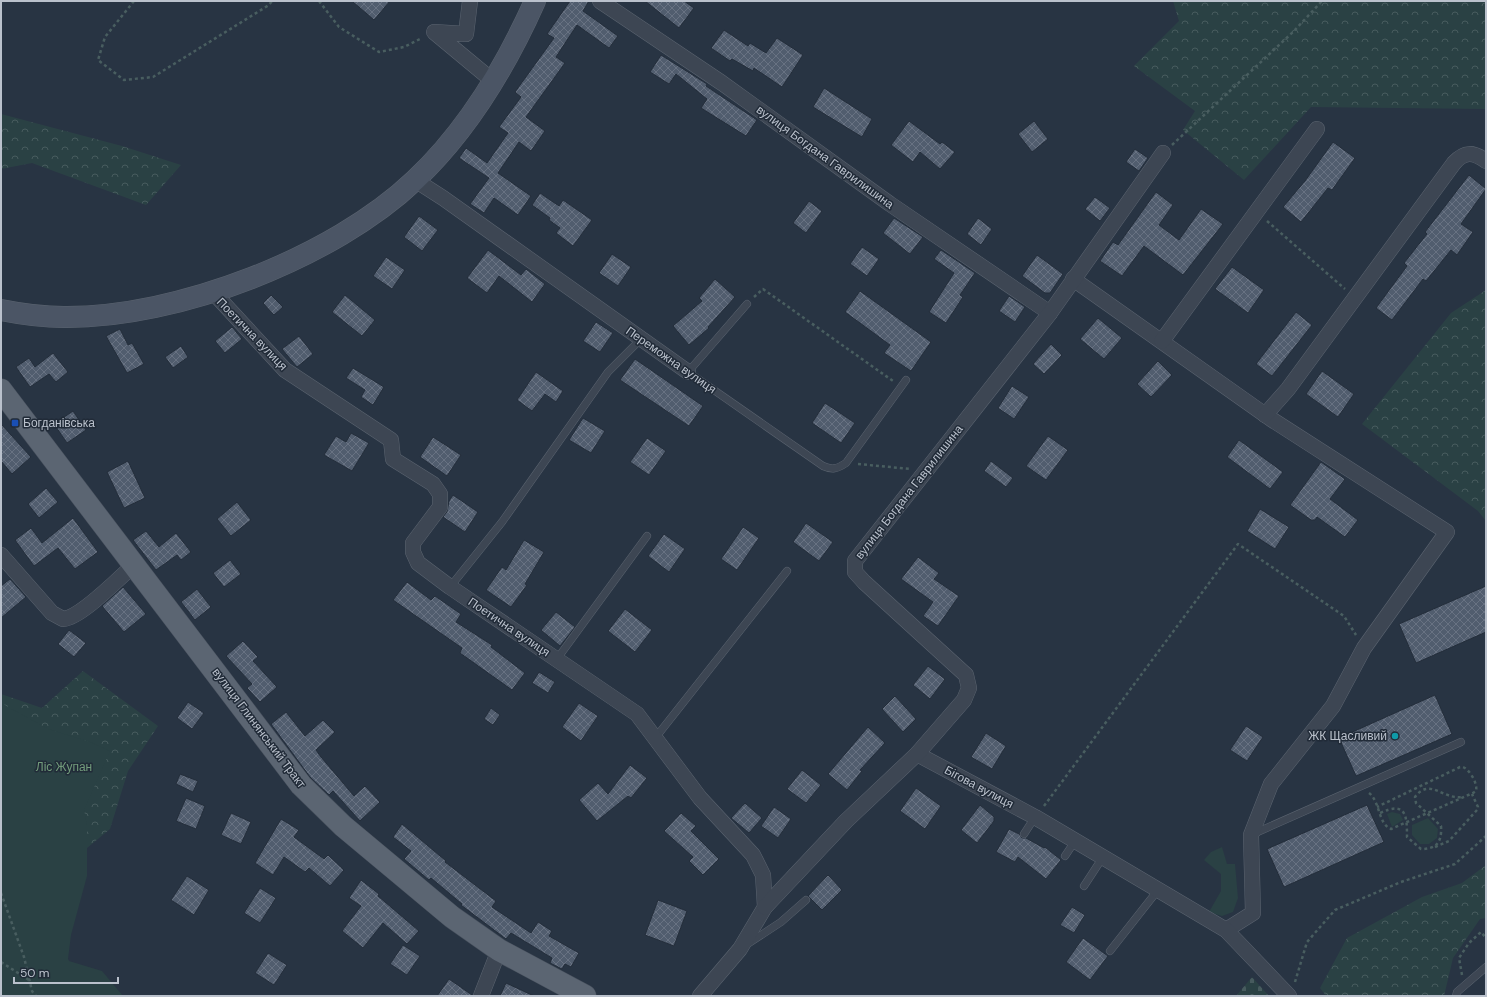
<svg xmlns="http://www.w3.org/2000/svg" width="1487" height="997" font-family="'DM Sans',sans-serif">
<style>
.forest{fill:url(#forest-crowns)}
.cemetery{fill:url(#cemetery-stones)}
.green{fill:#2a4144}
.building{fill:url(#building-cross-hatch);stroke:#232d3a}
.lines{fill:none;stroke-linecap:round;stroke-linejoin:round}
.lane-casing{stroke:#5b6470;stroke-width:8}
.street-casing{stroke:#5b6470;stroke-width:16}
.secondary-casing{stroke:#5b6470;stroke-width:22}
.primary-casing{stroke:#464f5c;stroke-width:23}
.path{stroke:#495e60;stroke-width:2.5;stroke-dasharray:3 3;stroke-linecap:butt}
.lane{stroke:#3d4653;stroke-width:7}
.street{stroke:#3d4653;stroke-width:15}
.secondary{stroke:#4b5565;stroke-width:21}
.primary{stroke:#5b6572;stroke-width:22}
.transit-dot{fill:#1a4fb4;stroke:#212b38;stroke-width:1.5}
.culture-dot{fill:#0f9aa8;stroke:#212b38;stroke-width:1.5}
.labels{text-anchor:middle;stroke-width:3;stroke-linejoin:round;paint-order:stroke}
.street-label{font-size:12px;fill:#bac1cc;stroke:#212b38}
.poi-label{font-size:12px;fill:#bac1cc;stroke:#212b38;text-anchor:start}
.park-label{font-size:12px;fill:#729c7b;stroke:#212b38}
</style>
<defs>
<pattern id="forest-crowns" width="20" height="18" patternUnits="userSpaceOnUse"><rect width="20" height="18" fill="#2a4144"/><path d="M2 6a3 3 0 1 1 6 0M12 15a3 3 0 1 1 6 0" fill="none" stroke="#475b5e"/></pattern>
<pattern id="cemetery-stones" width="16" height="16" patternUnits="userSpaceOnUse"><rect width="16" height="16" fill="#2a4144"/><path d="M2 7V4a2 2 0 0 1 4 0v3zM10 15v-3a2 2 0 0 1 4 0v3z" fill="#475b5e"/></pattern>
<pattern id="building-cross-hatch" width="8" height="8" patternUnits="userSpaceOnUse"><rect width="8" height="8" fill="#515d6e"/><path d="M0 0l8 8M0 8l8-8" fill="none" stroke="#687282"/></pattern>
</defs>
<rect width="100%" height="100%" fill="#283443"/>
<g class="forest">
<path d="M1173 1H1486V109L1311 107 1244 180 1183 130 1195 111 1134 66 1179 21Z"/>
<path d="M1 114 122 146 181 165 146 205 32 163 1 169Z"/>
<path d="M1486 290V521L1478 511 1362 424 1451 313Z"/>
<path d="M83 671 158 726 128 771 110 829 81 853 1 996V694L42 708Z"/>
<path d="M1486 865V918L1480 919 1453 958 1444 996H1326L1320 988 1347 938 1422 897 1462 883Z"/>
</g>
<path class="cemetery" d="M1252 977 1269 996H1236Z"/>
<g class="green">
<path d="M1 703 48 729 90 742 110 751 84 810 87 825V876L71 935 68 959 69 961 102 971 123 996H1Z"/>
<path d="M1392 812 1400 814 1403 820 1392 827 1387 814Z"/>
<path d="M1428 818 1438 829 1437 838 1429 844H1420L1412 835V825Z"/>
<path d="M1222 847 1227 864H1235L1238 898 1233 912 1222 916 1209 912 1221 891V874L1204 860 1211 852Z"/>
</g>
<g class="building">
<path d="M352 1H390L374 20Z"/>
<path d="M570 1H589L583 11 618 36 609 48 577 25 556 57 565 63 526 117 545 131 531 151 519 142 498 173 531 196 518 215 494 198 484 213 470 204 489 178 459 158 466 148 487 163 508 133 499 127 521 97 515 92 554 38 547 34Z"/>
<path d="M645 1H684L694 8 679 28Z"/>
<path d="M724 30 748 46 750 43 766 53 777 38 803 55 782 87 754 68 753 71 732 59 730 61 711 48Z"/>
<path d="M661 55 707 84 706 86 757 120 746 136 701 108 707 99 676 74 669 84 650 72Z"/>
<path d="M824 88 872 119 862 137 813 107Z"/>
<path d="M909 121 940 144 942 142 955 152 940 169 920 152 913 162 891 145Z"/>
<path d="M1034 121 1048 139 1032 152 1018 134Z"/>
<path d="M1333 142 1355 158 1332 190 1328 188 1301 222 1283 207 1305 181Z"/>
<path d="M1135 149 1148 158 1139 171 1126 162Z"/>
<path d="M1469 175 1486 189 1461 224 1473 232 1457 255 1451 250 1426 281 1423 279 1392 320 1376 308 1407 266 1404 263 1427 234 1425 232Z"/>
<path d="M1156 192 1173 205 1159 225 1179 240 1201 209 1223 224 1183 275 1144 246 1122 276 1100 261 1113 242 1118 245Z"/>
<path d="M540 193 559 206 563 200 592 220 573 246 556 233 560 228 549 220 550 218 532 205Z"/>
<path d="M1095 197 1110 208 1100 221 1085 209Z"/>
<path d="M809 201 822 211 806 233 793 223Z"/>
<path d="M419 216 438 230 422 251 404 237Z"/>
<path d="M894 218 923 237 910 254 883 233Z"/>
<path d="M978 218 992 229 981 245 967 234Z"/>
<path d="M862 247 879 259 867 276 850 264Z"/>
<path d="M488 250 521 275 526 269 545 284 532 302 499 276 487 293 467 278Z"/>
<path d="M941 250 975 273 960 295 963 297 946 323 929 312 954 273 934 259Z"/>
<path d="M612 254 631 267 618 286 599 273Z"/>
<path d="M1037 255 1063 274 1050 293H1045L1022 276Z"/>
<path d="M386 257 405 270 392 289 373 276Z"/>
<path d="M1232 267 1264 290 1248 313 1215 289Z"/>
<path d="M715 279 735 297 708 327 709 328 689 345 673 326 702 301 699 298Z"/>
<path d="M860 291 931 342 911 371 884 353 890 345 845 312Z"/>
<path d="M271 295 283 307 274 315 263 303Z"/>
<path d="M345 295 375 320 362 336 332 312Z"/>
<path d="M1009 296 1025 307 1015 322 999 311Z"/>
<path d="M1296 312 1312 325 1272 376 1256 364Z"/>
<path d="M1098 318 1122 338 1104 359 1080 339Z"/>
<path d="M596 322 613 333 600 352 583 341Z"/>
<path d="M232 327 242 339 225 353 215 341Z"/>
<path d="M120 329 128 345 132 343 144 364 127 373 106 336Z"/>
<path d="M299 336 313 354 297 367 282 349Z"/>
<path d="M1051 344 1062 355 1044 374 1033 364Z"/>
<path d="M181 346 188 357 173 368 165 357Z"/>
<path d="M53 353 68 372 56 382 49 374 30 387 16 367 29 358 35 367Z"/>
<path d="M635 359 703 406 689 426 620 380Z"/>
<path d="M1158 361 1172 375 1151 397 1137 384Z"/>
<path d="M353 368 384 387 373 405 361 397 365 390 346 378Z"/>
<path d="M1322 371 1354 394 1338 417 1306 394Z"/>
<path d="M536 372 563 391 556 402 545 394 532 411 517 400Z"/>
<path d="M1012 386 1029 397 1014 419 998 408Z"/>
<path d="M825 403 855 423 841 443 812 423Z"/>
<path d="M73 411 86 430 67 443 54 424Z"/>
<path d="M583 418 605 431 591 453 569 440Z"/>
<path d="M1 424 31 457 12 474 1 461Z"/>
<path d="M351 433 369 443 352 471 324 455 336 436 346 442Z"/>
<path d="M1048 436 1068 450 1046 480 1026 466Z"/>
<path d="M433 437 461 455 447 476 420 457Z"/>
<path d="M647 438 666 451 649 475 630 462Z"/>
<path d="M1239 440 1283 472 1270 489 1227 457Z"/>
<path d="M128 461 145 498 124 508 107 472Z"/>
<path d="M991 461 1013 478 1006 487 984 471Z"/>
<path d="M1321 462 1345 479 1330 499 1358 520 1345 537 1317 517 1315 520H1311L1290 505Z"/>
<path d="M46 488 58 502 39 518 28 504Z"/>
<path d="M453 495 478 512 465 532 443 517 447 512 449 501Z"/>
<path d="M237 502 251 520 231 536 217 519Z"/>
<path d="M1260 509 1289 527 1275 549 1247 531Z"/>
<path d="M73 518 98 552 75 569 58 548 34 566 15 540 31 528 42 543Z"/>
<path d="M806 523 833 542 819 561 793 542Z"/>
<path d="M743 527 759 538 737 570 721 559Z"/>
<path d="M146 531 159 547 176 533 191 552 181 560 177 555 156 570 133 540Z"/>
<path d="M664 534 685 549 669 572 648 556Z"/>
<path d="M524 540 544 552 525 584 527 585 511 607 486 590 502 567 506 570Z"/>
<path d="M918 557 939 573 934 579 959 596 938 626 923 616 933 602 901 579Z"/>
<path d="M230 560 241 574 224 587 213 573Z"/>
<path d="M10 579 26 597 1 618V586Z"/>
<path d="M407 582 431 600 435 596 461 614 456 622 492 645 491 647 525 673 512 690 460 653 462 648 393 600Z"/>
<path d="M1486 586V632L1416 663 1399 624Z"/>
<path d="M123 587 146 614 124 632 102 606Z"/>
<path d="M197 589 211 607 195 620 181 602Z"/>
<path d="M625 609 652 630 635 652 608 631Z"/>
<path d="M556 612 575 627 560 646 541 630Z"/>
<path d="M69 630 86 643 74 657 58 644Z"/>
<path d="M243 641 258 657 253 661 277 687 260 702 247 688 252 684 226 656Z"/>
<path d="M928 666 945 679 930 699 913 685Z"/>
<path d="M539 672 555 682 548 693 532 683Z"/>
<path d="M1435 695 1452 734 1356 776 1339 738Z"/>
<path d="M895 696 916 719 903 732 882 709Z"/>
<path d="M188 702 204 713 192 729 177 718Z"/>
<path d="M579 703 598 716 581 741 562 727Z"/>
<path d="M491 708 500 715 493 725 484 719Z"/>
<path d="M286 712 305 736 323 720 335 732 316 750 321 757 354 796 365 786 380 802 360 821 333 791 329 795 310 777 271 724Z"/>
<path d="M1246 726 1263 737 1247 761 1230 750Z"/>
<path d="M868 727 885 743 860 770 862 771 847 790 828 774Z"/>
<path d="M986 733 1006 746 992 769 971 757Z"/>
<path d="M630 765 647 778 631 798 628 796 597 821 579 800 598 783 608 794Z"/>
<path d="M802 770 821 785 806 803 787 789Z"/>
<path d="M180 774 198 781 193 792 176 784Z"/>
<path d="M916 788 941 806 925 829 900 811Z"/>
<path d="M186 798 205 806 196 829 176 821Z"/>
<path d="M745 803 762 818 749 833 731 818Z"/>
<path d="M980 805 994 817V821L977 843 961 830Z"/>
<path d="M1367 805 1384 842 1284 887 1267 849Z"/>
<path d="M774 807 791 819 778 838 761 826Z"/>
<path d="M231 813 251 822 241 844 221 835Z"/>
<path d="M681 813 696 826 691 831 719 859 703 875 689 861 693 857 664 831Z"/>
<path d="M281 819 299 830 294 837 324 859 328 855 344 870 330 886 309 868 305 872 284 857 273 875 255 863Z"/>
<path d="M402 824 446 861 445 862 496 901 492 907 531 933 538 922 552 931 549 936 579 953 571 967 565 964 562 969 550 963 552 958 511 933 506 939 461 905 462 904 431 878 429 880 404 859 411 851 393 837Z"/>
<path d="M1009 829 1019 834 1022 838H1026L1044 848 1045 847 1061 860 1046 879 1018 857 1015 862 996 852Z"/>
<path d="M828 875 842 890 822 910 808 896Z"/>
<path d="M187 876 209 890 194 915 171 900Z"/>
<path d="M361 880 379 894 378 896 419 931 407 944 383 923 363 948 342 931 361 906 349 898Z"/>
<path d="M260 888 276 898 260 923 244 913Z"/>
<path d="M658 900 687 911 674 946 645 935Z"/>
<path d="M1072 907 1085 915 1074 933 1060 925Z"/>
<path d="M1083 938 1108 956 1090 980 1066 962Z"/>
<path d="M403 945 420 956 407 975 390 964Z"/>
<path d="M268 953 287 965 274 985 255 973Z"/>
<path d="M449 979 472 995V996H437Z"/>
<path d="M506 983 534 996H500Z"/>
</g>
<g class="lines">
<g class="lane-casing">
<g id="lane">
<path d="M747 304 688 372 823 466C832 470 837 469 846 463L906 380"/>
<path d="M450 587 502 522 608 372 641 339"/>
<path d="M557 659 647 536"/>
<path d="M656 737 787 571"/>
<path d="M1024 834 1035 817"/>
<path d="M1253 834 1461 742"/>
<path d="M1065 856 1075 841"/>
<path d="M1084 886 1103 857"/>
<path d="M746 945 781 922 806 900"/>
<path d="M1110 951 1158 890"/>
<path d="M1456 996 1457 992 1486 967"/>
</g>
</g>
<g class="street-casing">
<g id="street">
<path d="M470 1 466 34 434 32 493 81"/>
<path d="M600 1 722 83 890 204 1050 313"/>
<path d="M415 180 443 198 688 372"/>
<path d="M1073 279 1271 419 1447 532 1364 648 1333 706 1271 784 1251 835 1253 913 1226 930"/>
<path d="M212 291 285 370 391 440 393 459 433 484 440 494V507L413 543V552L418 563 450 587 637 714 700 798 753 855 763 875 765 907 740 949 700 996"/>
<path d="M1162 341 1317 129"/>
<path d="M1265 415 1288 389 1454 163C1465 151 1473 152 1486 161"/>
<path d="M1 555 52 613 63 619C81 618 120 577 135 564"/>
<path d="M917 754 1035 817 1226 930 1289 996"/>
<path d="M765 907 846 821 917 754 964 700 969 688 966 675 864 582 855 572V561L1050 313 1163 153"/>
<path d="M481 996 499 950"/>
</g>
</g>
<g class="secondary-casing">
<path id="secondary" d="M1 310C21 314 43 317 64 317 177 318 333 258 415 180 467 131 506 66 535 1"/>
</g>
<g class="primary-casing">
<path id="primary" d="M1 390 301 785 343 826 452 917 499 950 585 996"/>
</g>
<g class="path">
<path d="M134 1 105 37 98 60 124 80 153 77 269 5 272 1"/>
<path d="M319 1 339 27 379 52 404 47 422 38"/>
<path d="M1172 145 1293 32 1322 1"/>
<path d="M1267 221 1345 289"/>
<path d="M754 297 763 289 893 381"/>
<path d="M858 464 911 469"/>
<path d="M1369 793C1380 801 1378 824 1391 829L1473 793 1476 791C1478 784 1470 770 1463 767H1460L1377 807"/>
<path d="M1044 806 1238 544 1344 616 1356 635"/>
<path d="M1380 813C1406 801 1407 815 1407 837L1421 849C1437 849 1442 842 1441 826L1416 803 1415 797C1430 777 1443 800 1462 797"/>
<path d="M1435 847 1449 841 1477 810 1478 807 1472 794"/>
<path d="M1 893 24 957 32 991 36 996"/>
<path d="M1 962 29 980"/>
<path d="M1462 975 1459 958 1469 943 1481 932 1486 938"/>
<path d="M1295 982 1307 942 1335 910 1401 882 1455 864 1486 836"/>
</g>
<use href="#lane" class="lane"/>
<use href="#street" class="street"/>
<use href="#secondary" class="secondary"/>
<use href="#primary" class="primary"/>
</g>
<rect class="transit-dot" x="11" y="419" width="8" height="8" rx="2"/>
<circle class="culture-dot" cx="1395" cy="736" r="4"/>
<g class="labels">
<g class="street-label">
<text transform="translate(825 157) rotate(36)" y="4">вулиця Богдана Гаврилишина</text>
<text transform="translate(252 334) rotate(46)" y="4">Поетична вулиця</text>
<text transform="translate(671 360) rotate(35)" y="4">Переможна вулиця</text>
<text transform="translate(909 492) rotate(-52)" y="4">вулиця Богдана Гаврилишина</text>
<text transform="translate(509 627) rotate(34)" y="4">Поетична вулиця</text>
<text transform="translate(259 728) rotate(53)" y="4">вулиця Глинянський Тракт</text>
<text transform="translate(979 787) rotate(28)" y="4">Бігова вулиця</text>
</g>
<g class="poi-label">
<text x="23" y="427">Богданівська</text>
<text x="1387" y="740" text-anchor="end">ЖК Щасливий</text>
</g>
<g class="park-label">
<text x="64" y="771">Ліс Жупан</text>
</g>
</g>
<rect width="1487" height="997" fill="none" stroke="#bac1cc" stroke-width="4"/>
<path d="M14 977v6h104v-6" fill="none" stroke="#bac1cc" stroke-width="2"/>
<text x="20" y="977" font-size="12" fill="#bac1cc" stroke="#212b38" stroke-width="3" paint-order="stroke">50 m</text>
</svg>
